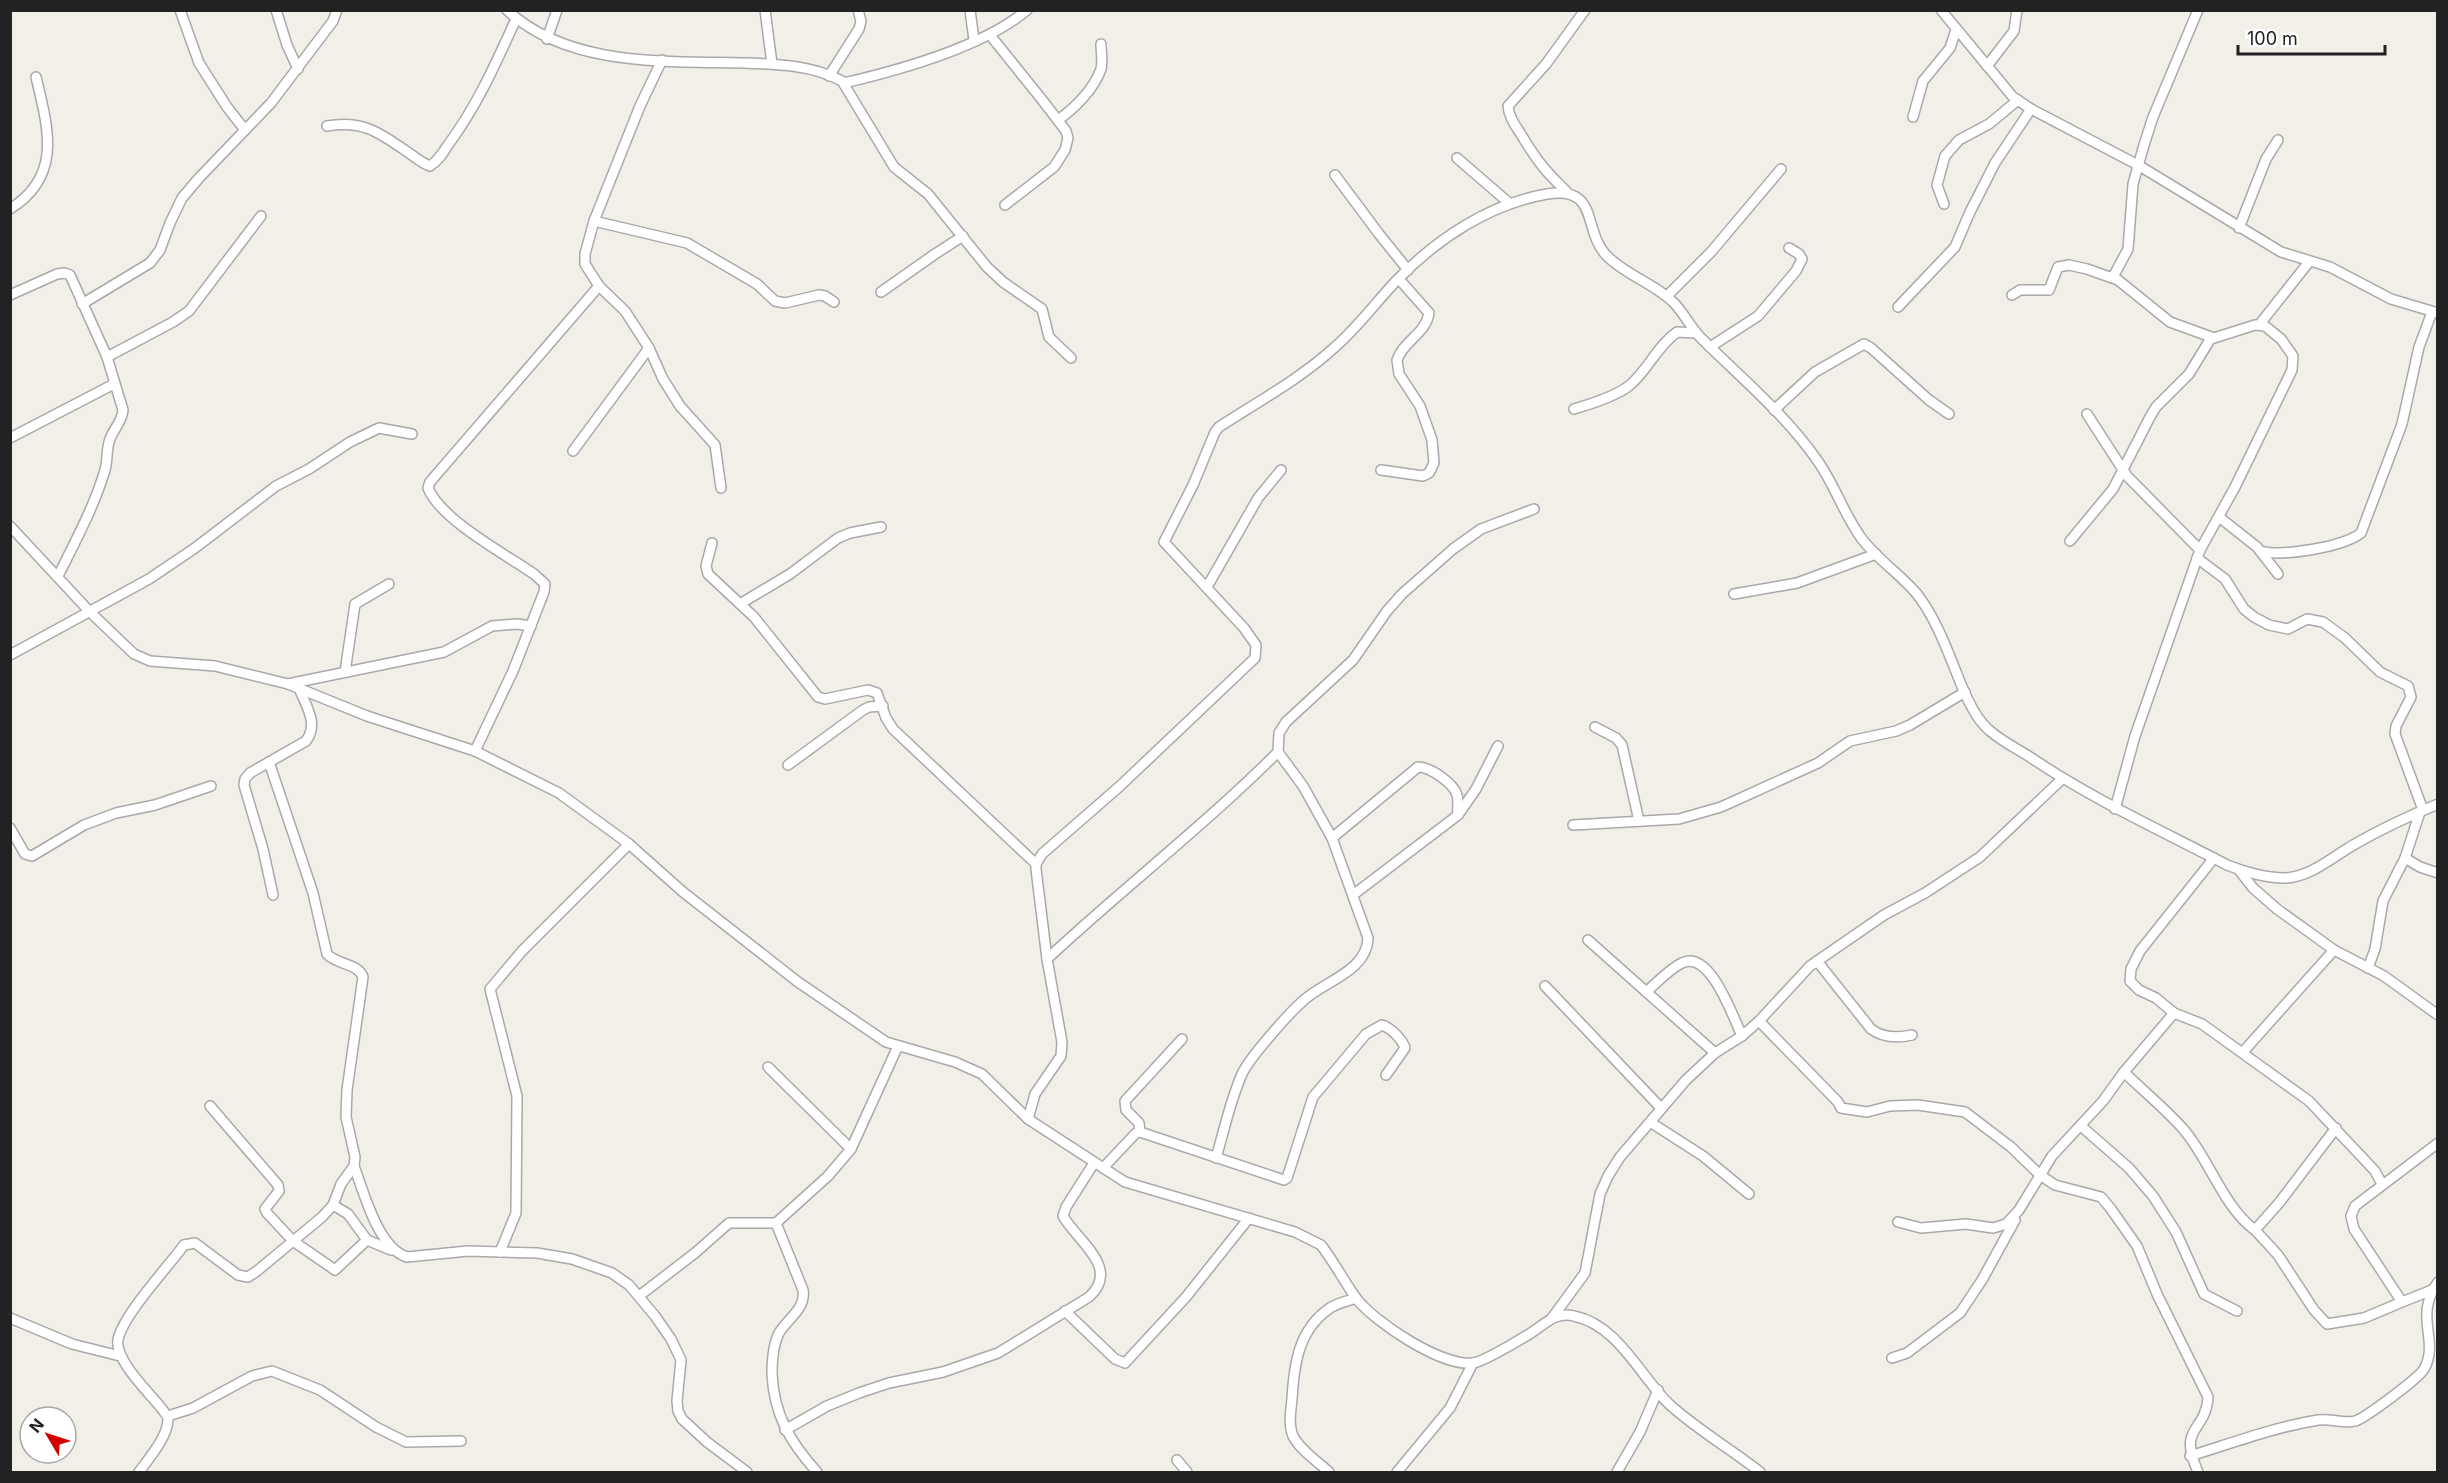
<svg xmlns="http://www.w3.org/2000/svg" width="2448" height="1483" font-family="Inter,sans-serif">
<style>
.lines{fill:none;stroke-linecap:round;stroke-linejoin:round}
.street-casing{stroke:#a9a9a9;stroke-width:12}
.street{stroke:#fff;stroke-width:9}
</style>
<rect width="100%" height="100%" fill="#f2efe9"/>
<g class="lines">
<g class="street-casing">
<g id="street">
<path d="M180 10 199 63 227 107 245 130"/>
<path d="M276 10 287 45 298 69"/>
<path d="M507 10C568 67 665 61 743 63 777 64 812 65 842 81L894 167 928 194 987 267 1003 282 1042 309 1049 337 1071 358"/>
<path d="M765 10 772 64"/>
<path d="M970 10 974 40"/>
<path d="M1941 10 2013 97 2031 109 2138 165 2281 252 2330 267 2391 299 2438 313"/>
<path d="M990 35 1043 101 1066 131 1068 138 1065 150 1054 167 1005 205"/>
<path d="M547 39 557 10"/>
<path d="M662 60 640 106 594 221 585 254V264L599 286 625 311 649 348 663 379 680 406 715 445 721 488"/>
<path d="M1987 66 2014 31 2017 10"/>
<path d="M829 76 859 29 861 21 858 10"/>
<path d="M844 83C900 70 983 47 1027 10"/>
<path d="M1913 117 1923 81 1950 48 1956 30"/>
<path d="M1058 120C1075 108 1094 89 1101 69 1103 61 1101 52 1101 44"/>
<path d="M327 126C362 120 379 132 406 151 414 156 421 163 430 166 438 161 443 153 448 145 477 106 496 63 516 19"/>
<path d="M1457 158 1509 203"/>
<path d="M1335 175 1379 234 1408 270"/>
<path d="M1567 192C1546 172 1537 161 1522 136 1516 126 1509 118 1508 106L1546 64 1585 10"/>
<path d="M1944 204 1937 185 1945 156 1959 140 1989 124 2018 100"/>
<path d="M10 209C63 176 48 128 36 77"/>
<path d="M594 221 687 243 757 284 775 301 785 303 819 295 825 296 834 302"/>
<path d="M2239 228 2266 159 2278 140"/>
<path d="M2113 277 2128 249 2133 184 2144 145 2153 117 2198 10"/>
<path d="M881 292 935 254 963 236"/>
<path d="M10 295 57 274 65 273 70 275 107 357 123 410C122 422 114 428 110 439 106 449 108 460 105 470 94 507 75 542 58 576"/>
<path d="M2012 295 2020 290H2049L2058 267 2069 265 2087 269 2118 280 2170 322 2214 338 2255 325 2265 326 2281 339 2293 356 2292 370 2235 487 2200 550 2135 736 2115 809"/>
<path d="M1667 296 1711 252 1781 169"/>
<path d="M82 304 150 263 160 250 170 223 182 198 199 178 271 103 333 21 337 10"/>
<path d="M1898 307 1955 247 1970 212 1995 163 2031 109"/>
<path d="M2259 325 2309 262"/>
<path d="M1710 347 1758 316 1796 271 1802 259 1799 254 1789 248"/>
<path d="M107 357 173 322 189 311 261 216"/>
<path d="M1574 409C1591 404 1617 396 1630 385 1648 370 1657 346 1677 332L1696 333"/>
<path d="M1774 410 1815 372 1864 344 1871 348 1929 400 1949 414"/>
<path d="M2087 414 2127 476 2200 550"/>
<path d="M10 438 114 384"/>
<path d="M573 451 649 348"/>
<path d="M1381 470 1423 476 1429 473 1434 463 1432 440 1420 406 1399 374 1397 360C1403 341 1426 334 1429 313L1399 279"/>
<path d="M2219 517 2257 547 2278 574"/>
<path d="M10 526 90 612 134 654 150 661 215 666 288 684 367 716 475 751 559 793 629 844 683 892 798 982 886 1042 955 1062 982 1074 1028 1119 1125 1182 1295 1232 1321 1245C1334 1262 1344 1281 1356 1298 1374 1322 1442 1367 1473 1363 1485 1361 1514 1343 1526 1336 1543 1327 1553 1311 1574 1316 1618 1325 1640 1376 1669 1404 1695 1428 1732 1450 1760 1472"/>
<path d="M2070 541 2113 489 2150 417 2156 407 2189 374 2211 338"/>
<path d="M712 543 706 566 708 574 754 617 818 697 825 699 868 690 877 693 886 718 893 729 1036 864"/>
<path d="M2260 551C2282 557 2343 547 2361 533L2402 424 2419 347 2432 312"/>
<path d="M2197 558 2225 579 2244 609 2254 617 2269 625 2288 629 2307 619 2323 622 2345 638 2380 672 2408 686 2411 697 2396 726 2395 734 2423 810"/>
<path d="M1207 587 1258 498 1281 470"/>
<path d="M1734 594 1797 583 1876 554"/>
<path d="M740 604 790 574 838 538 850 533 881 527"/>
<path d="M10 655 149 579 195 548 276 486 309 469 350 442 379 428 412 434"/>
<path d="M345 672 355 604 389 584"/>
<path d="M288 684 444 652 492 626 517 624 531 626"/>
<path d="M1595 727 1616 738 1622 745 1639 821"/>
<path d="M475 751 513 671 544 592 545 584 534 574C505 554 441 520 428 488L430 482 599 286"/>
<path d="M788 765 863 710 869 707 883 706"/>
<path d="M1573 825 1679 819 1721 807 1818 763 1850 741 1896 731 1910 725 1965 692"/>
<path d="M10 828 25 854 32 856 84 825 116 813 155 805 211 786"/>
<path d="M1332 838 1418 767C1431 767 1454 784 1457 795 1459 801 1457 809 1458 815"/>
<path d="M2214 858 2140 951 2131 969 2130 981 2139 990 2156 998 2174 1013 2202 1024 2309 1101 2375 1171 2382 1184"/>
<path d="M2405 858 2420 867 2438 873"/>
<path d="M2239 870 2253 888 2277 909 2334 950 2384 976 2438 1015"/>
<path d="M273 895 263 849 244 785 245 779 250 773 306 741C319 724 306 706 299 688"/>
<path d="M1353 895 1458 815 1476 789 1498 746"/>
<path d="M1588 940 1715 1053"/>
<path d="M1047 959C1122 889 1205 825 1278 752L1279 733 1286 722 1353 660 1387 611 1402 594 1453 549 1481 529 1534 509"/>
<path d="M1817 961 1871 1029C1883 1038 1898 1038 1912 1035"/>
<path d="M2368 968 2375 949 2383 901 2405 858 2420 812"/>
<path d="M1545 986 1661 1108"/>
<path d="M1646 992C1657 983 1669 969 1682 963 1710 949 1733 1017 1742 1036"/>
<path d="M1759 1021 1838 1102 1841 1108 1867 1112 1890 1106 1918 1105 1965 1112 2011 1147 2040 1175 2055 1185 2101 1197 2111 1209 2137 1246 2157 1294 2208 1397C2206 1433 2177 1425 2198 1472"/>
<path d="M2243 1052 2334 950"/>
<path d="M768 1067 851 1149"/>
<path d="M2124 1072C2143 1091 2166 1109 2184 1130 2209 1159 2224 1208 2255 1230"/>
<path d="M210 1106 278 1185 279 1191 265 1209 267 1213 293 1241 335 1270 367 1240"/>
<path d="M1028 1119 1035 1094 1061 1056 1062 1042 1047 959 1036 869V864L1042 854 1120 786 1255 658 1256 645 1244 628 1164 542 1193 485 1215 432 1219 427C1259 401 1300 379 1335 347 1358 327 1376 302 1397 280 1437 239 1489 204 1547 194 1600 185 1582 231 1607 256 1627 276 1656 284 1675 304 1685 315 1691 328 1701 338 1740 377 1785 414 1817 460 1835 485 1844 515 1862 539 1878 560 1900 574 1917 594 1938 621 1950 658 1963 689 1969 703 1977 720 1989 730 2001 741 2016 748 2030 757 2092 799 2160 830 2227 865 2244 872 2267 878 2285 878 2311 877 2334 856 2355 844 2381 829 2409 816 2438 804"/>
<path d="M1650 1122 1703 1156 1749 1194"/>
<path d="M2081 1126 2129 1168 2153 1196 2176 1232 2204 1294 2237 1311"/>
<path d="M2336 1128 2279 1203 2255 1230 2278 1255 2314 1310 2327 1324 2364 1318 2402 1302 2354 1229 2351 1216 2355 1206 2438 1143"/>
<path d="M1140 1132 1139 1123 1126 1110 1125 1101 1182 1039"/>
<path d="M1216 1158C1224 1131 1230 1101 1242 1074 1250 1057 1289 1013 1304 1000 1325 981 1367 971 1368 938L1332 838 1303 786 1278 752"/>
<path d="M354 1166C364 1193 378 1248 407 1257L468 1251 537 1253 572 1259 612 1273 629 1285 655 1316 671 1339 681 1360 677 1401 678 1411 682 1419 707 1442 747 1472"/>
<path d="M1103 1168 1136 1133 1140 1132 1284 1180 1287 1178 1313 1097 1366 1034 1382 1025C1391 1028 1402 1039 1405 1048L1386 1075"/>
<path d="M333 1205 348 1214 367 1240 391 1250"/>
<path d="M1898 1222 1921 1228 1966 1224 1993 1228 2006 1224 2019 1210 2052 1156 2103 1101 2124 1072 2174 1013"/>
<path d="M776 1223 803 1290C806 1309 788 1318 779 1333 773 1345 772 1360 772 1374 774 1415 790 1442 817 1472"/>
<path d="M500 1252 516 1213 517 1096 490 989 522 951 629 844"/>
<path d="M639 1296 695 1253 729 1223H776L828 1176 851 1149 898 1046"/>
<path d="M2402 1302 2432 1290"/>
<path d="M1065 1311 1115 1359 1125 1363 1186 1297 1249 1218"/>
<path d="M10 1318 72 1344 120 1356"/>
<path d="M1552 1318 1585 1273 1600 1194 1608 1176 1620 1157 1686 1080 1715 1053 1742 1036 1759 1021 1810 966 1884 915 1925 893 1980 857 2062 779"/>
<path d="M1892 1358 1907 1353 1960 1313 1982 1280 2015 1220"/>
<path d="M168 1416 193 1408 252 1376 272 1371 320 1390 376 1427 406 1442 461 1441"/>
<path d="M785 1430 827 1406 859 1393 889 1383 943 1372 998 1353 1089 1297C1121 1268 1078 1242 1063 1216L1066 1207 1094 1163"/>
<path d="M2190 1456C2232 1443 2275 1427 2318 1420 2330 1418 2343 1424 2355 1421 2364 1419 2419 1378 2424 1369 2440 1341 2413 1317 2438 1282"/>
<path d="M1177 1460 1187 1472"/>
<path d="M139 1472C149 1458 167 1438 168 1420 169 1409 114 1366 118 1340 122 1316 168 1267 184 1245L195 1243 238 1275 248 1277 257 1271 322 1217 333 1205 341 1184 354 1166 355 1157 346 1117 347 1090 363 977C358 963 337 965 327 954L313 893 269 762"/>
<path d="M1329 1472C1318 1462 1300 1450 1293 1436 1288 1424 1291 1410 1292 1399 1294 1363 1299 1329 1330 1308 1337 1303 1348 1301 1356 1298"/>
<path d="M1397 1472 1450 1408 1473 1363"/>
<path d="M1617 1472 1640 1432 1658 1390"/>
</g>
</g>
<use href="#street" class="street"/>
</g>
<rect width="2448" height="1483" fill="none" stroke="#222222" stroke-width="24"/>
<g transform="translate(48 1435) rotate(309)"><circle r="28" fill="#ffffff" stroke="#a7a7a7" stroke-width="1.5"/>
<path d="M0-4.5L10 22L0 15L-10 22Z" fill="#d40000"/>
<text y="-9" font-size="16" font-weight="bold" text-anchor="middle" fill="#222222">N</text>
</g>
<path d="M2238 45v9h147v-9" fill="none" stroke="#222222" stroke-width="3"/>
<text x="2247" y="45" font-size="18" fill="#222222" stroke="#ffffff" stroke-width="4.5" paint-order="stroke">100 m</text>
</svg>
